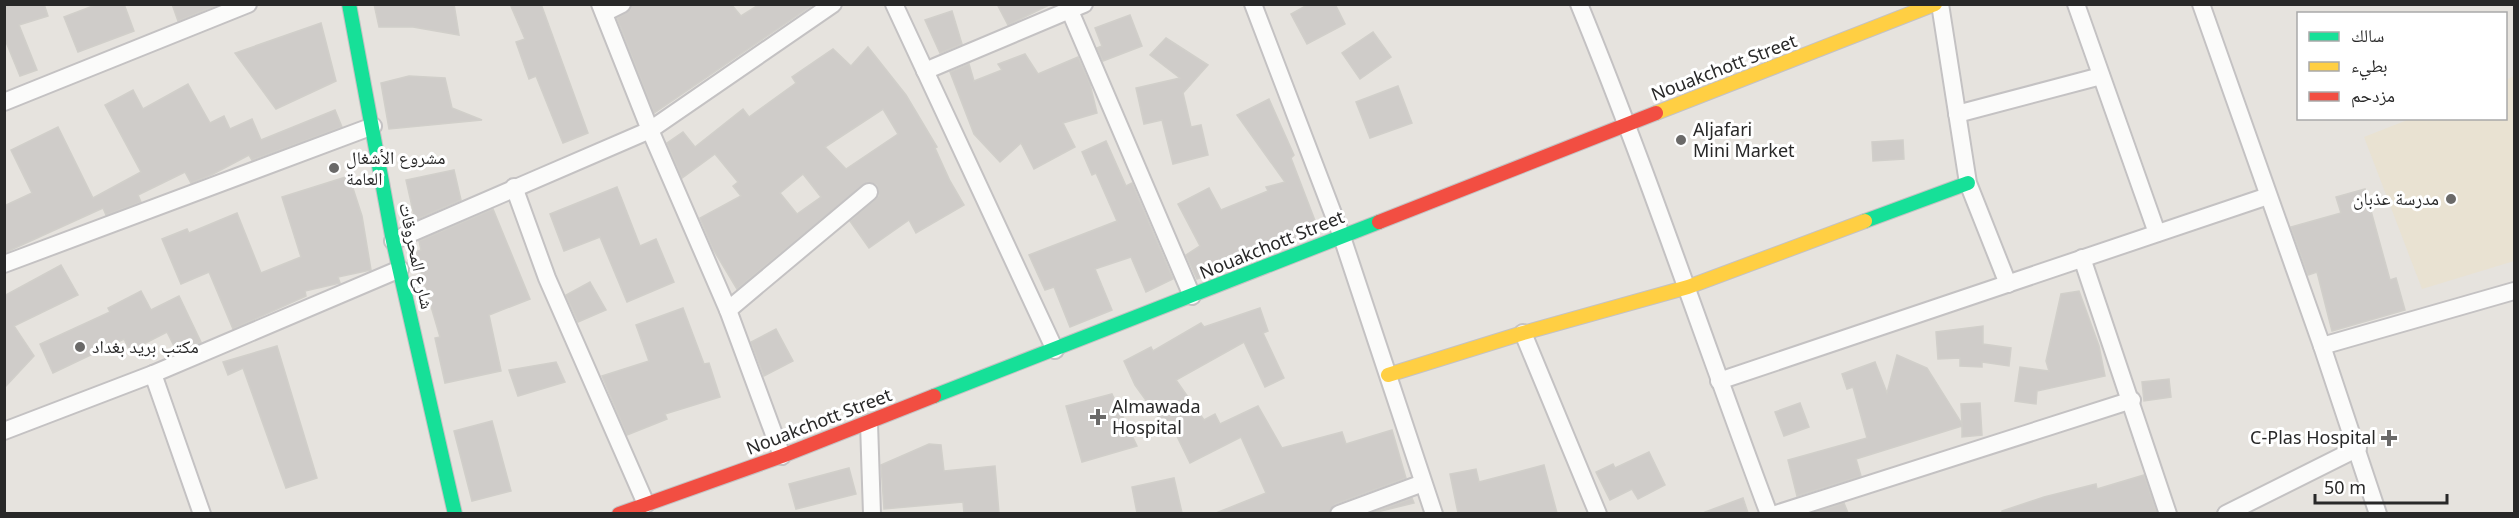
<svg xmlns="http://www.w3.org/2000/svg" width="2519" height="518" font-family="'Noto Sans','Noto Naskh Arabic',sans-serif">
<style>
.education{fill:#e9e2d2}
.building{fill:#cfccc9;stroke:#d1cfca;stroke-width:1.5;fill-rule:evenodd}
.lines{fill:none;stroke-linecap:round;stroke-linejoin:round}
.street-casing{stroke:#c4c2c3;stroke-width:20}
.fast-casing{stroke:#c4c2c3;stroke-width:16}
.slow-casing{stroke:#c4c2c3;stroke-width:16}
.jam-casing{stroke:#c4c2c3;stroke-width:16}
.street{stroke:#fbfbfa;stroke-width:16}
.fast{stroke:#16e098;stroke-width:14}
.slow{stroke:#ffcf43;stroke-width:14}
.jam{stroke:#f24e42;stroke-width:14}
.poi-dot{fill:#6a6968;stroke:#fff;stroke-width:2}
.labels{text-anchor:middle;stroke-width:6;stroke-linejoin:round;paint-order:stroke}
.street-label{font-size:18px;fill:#282828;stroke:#fff}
.poi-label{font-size:18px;fill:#282828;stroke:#fff;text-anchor:start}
</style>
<rect width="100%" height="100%" fill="#e6e3de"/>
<path class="education" d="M2514 76V261L2422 289 2364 137 2410 119 2506 118V80Z"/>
<g class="building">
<path d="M4 4H44L48 16 19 25 37 70 20 76 4 37Z"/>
<path d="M98 4H124L134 31 78 52 64 17Z"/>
<path d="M172 4H217V5L178 21Z"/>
<path d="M374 4H454L459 35 413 27H379Z"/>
<path d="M510 4H541L588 133 563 143 536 76 529 79 516 42 525 39Z"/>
<path d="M632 4H731L741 16 760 4H814L654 113 617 18 630 10Z"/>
<path d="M997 4H1051L1008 25Z"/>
<path d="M1309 4H1335L1345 24 1307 44 1291 14Z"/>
<path d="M952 11 962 44 940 53 925 20Z"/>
<path d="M1130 15 1142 46 1103 61 1097 48 1102 46 1095 28Z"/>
<path d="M321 23 336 81 276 109 235 53Z"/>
<path d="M1373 32 1391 57 1360 79 1342 53Z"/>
<path d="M1166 38 1208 65 1183 93 1191 127 1201 125 1208 155 1173 164 1162 120 1144 124 1136 88 1180 78 1150 55Z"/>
<path d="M868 47 906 95 937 147 935 148 950 181 964 205 916 233 909 220 869 248 850 221 879 196 877 185 867 182 737 289 713 249 700 218 741 196 733 186 738 182 715 154 682 178 667 143 683 132 695 147 743 109 749 117 796 83 792 77 833 49 851 66ZM883 109 898 134 846 169 825 147ZM803 174 821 197 797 214 780 193Z"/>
<path d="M1025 54 1038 74 1078 57 1090 84 1097 113 1063 123 1075 147 1034 169 1021 143 1000 162 974 134 950 72 969 64 974 81 1002 70 998 64Z"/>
<path d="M409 76 445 78 452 108 482 120 389 129 381 83Z"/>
<path d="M188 84 210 123 224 116 230 129 252 119 261 140 335 110 342 127 252 160 249 155 213 174 191 183 185 172 138 195 141 202 106 215 103 208 4 253V206L32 193 11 150 58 127 93 198 141 172 105 105 133 90 143 109Z"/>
<path d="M1398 86 1412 123 1370 138 1356 102Z"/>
<path d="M1269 99 1294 155 1291 158 1319 231 1197 279 1186 255 1200 246 1178 204 1209 188 1221 210 1268 191 1266 187 1285 182 1237 115Z"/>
<path d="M1903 140 1904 159 1873 161 1872 142Z"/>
<path d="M1106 141 1126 186 1132 183 1173 279 1146 292 1131 257 1095 269 1112 310 1070 327 1054 287 1045 290 1029 255 1117 221 1096 173 1092 175 1082 152Z"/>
<path d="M454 170 461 200 415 220 406 180Z"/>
<path d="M349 176 362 216 371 270 338 277 340 283 305 291 306 296 233 329 209 272 181 284 162 239 187 229 189 233 237 213 261 273 301 257 282 197Z"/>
<path d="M617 187 640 246 656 239 674 282 627 302 600 237 564 251 550 214Z"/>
<path d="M2365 189 2390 280 2396 278 2405 310 2332 331 2317 272 2308 275 2291 227 2341 213 2336 197Z"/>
<path d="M493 209 530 299 489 315 501 371 445 383 435 338 440 337 415 252 421 250 419 241Z"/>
<path d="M61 265 78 295 14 326 34 356 4 388V296Z"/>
<path d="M590 282 606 310 578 322 566 295Z"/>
<path d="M141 291 151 310 179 296 201 342 177 352 167 332 130 351 124 339 53 373 40 344 110 312 108 308Z"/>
<path d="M2079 291 2099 346 2105 376 2037 391 2036 404 2015 401 2020 367 2049 371 2046 361 2061 294Z"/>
<path d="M683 308 704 364 709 363 720 397 665 414 667 419 627 435 602 376 649 361 636 325Z"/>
<path d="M1260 308 1268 331 1263 333 1284 378 1265 387 1244 342 1176 380 1204 420 1215 414 1220 424 1258 406 1282 448 1342 432 1346 444 1392 430 1406 478 1335 504 1329 513H1216L1266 493 1241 437 1190 463 1169 420 1163 424 1135 385 1124 361 1151 347 1153 351 1201 323 1204 327Z"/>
<path d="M1983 326V344L2011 348 2009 366 1982 362V367L1960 366V358L1938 359 1936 332Z"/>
<path d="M776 329 793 361 764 376 751 342Z"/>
<path d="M277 346 317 478 286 488 243 368 228 375 223 362Z"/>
<path d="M1897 355 1927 368 1962 424 1961 404 1980 403 1982 435 1962 437V426L1856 459 1861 476 1797 496 1788 460 1867 438 1853 387 1847 389 1842 374 1875 362 1887 393Z"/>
<path d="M556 362 565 382 518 396 509 370Z"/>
<path d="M2169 379 2171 397 2144 401 2142 382Z"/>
<path d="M1112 394 1137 446 1082 462 1066 406Z"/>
<path d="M1800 403 1809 427 1784 436 1775 412Z"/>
<path d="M492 421 511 491 472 501 454 431Z"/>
<path d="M929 444 941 445 944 471 995 466 999 513H964L963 502 884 509 881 465Z"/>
<path d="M1649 452 1665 485 1638 499 1632 489 1610 500 1596 472 1613 464 1615 468Z"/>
<path d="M1544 465 1557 513H1458L1450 474 1476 469 1479 482Z"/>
<path d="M849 468 856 494 796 509 789 484Z"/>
<path d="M2144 475 2157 513H2002V511L2044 497 2096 484 2097 489Z"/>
<path d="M1174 478 1182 513H1137L1132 487Z"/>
<path d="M1412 498 1414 503 1373 513H1372Z"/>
<path d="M1743 498 1748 513H1706L1705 512Z"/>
<path d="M1844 503 1848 513H1812Z"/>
</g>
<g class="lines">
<g class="street-casing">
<g id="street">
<path d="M600 4 650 130 728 310 782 456"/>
<path d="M894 4 1055 350"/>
<path d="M1253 4 1342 237 1434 514"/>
<path d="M1579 4C1648 172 1705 344 1769 514"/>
<path d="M1940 4 1968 183 2008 284"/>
<path d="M2076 4 2157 233"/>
<path d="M2201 4 2322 346 2378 514"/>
<path d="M1070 11 1192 296"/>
<path d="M604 13 622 4"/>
<path d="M925 71 1084 4"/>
<path d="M4 102 248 4"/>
<path d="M1957 114 2101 76"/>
<path d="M514 187 547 278 646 504"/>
<path d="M393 241 650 130 833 4"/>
<path d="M2082 258 2168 514"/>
<path d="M4 264 373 126"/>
<path d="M728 310 869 192"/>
<path d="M1523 333 1598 514"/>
<path d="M2322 346 2514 291"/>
<path d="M153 374 202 514"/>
<path d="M1719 381 2268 196"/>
<path d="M869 423 872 514"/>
<path d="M4 431 153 374 400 269"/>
<path d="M1339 514 1423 483"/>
<path d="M1776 514 2132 400"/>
<path d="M2226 514 2358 448"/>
</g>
</g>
<g class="fast-casing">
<g id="fast">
<path d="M349 4 393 241 455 514"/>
<path d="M1865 221 1968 183"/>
<path d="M934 396 1379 222"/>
</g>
</g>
<g class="slow-casing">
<g id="slow">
<path d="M1656 113 1935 4"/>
<path d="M1388 375 1523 333 1688 287 1865 221"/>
</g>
</g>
<g class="jam-casing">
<g id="jam">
<path d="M1379 222 1656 113"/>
<path d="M619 514 782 456 934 396"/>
</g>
</g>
<use href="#street" class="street"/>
<use href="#fast" class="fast"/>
<use href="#slow" class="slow"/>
<use href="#jam" class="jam"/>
</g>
<g class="poi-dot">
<circle cx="1681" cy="140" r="6"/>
<circle cx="334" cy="168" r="6"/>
<circle cx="2451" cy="199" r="6"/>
<circle cx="80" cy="347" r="6"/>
<path d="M1095 408h6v6h6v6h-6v6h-6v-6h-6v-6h6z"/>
<path d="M2386 429h6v6h6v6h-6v6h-6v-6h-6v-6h6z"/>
</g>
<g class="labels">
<g class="street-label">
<text transform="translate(1724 68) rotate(-21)" y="6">Nouakchott Street</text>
<text transform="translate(1272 245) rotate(-22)" y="6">Nouakchott Street</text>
<text transform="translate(416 256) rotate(78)" y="6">شارع المحروقات</text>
<text transform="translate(819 422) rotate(-21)" y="6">Nouakchott Street</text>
</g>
<g class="poi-label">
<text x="1693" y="136">Aljafari<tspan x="1693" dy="21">Mini Market</tspan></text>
<text x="346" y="164">مشروع الأشغال<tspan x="346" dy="21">العامة</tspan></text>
<text x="2439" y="205" text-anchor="end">مدرسة عذبان</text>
<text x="92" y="353">مكتب بريد بغداد</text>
<text x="1112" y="413">Almawada<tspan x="1112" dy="21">Hospital</tspan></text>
<text x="2376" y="444" text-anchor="end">C-Plas Hospital</text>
</g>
</g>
<rect width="2519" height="518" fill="none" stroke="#282828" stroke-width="12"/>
<rect x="2297" y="12" width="210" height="108" fill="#ffffff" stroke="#a9a9a9" stroke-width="1.5"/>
<rect x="2309" y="32" width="30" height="9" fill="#16e098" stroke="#a9a9a9" stroke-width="1.5"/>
<text x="2351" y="42" font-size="18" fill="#282828">سالك</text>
<rect x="2309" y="62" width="30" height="9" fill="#ffcf43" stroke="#a9a9a9" stroke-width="1.5"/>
<text x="2351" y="72" font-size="18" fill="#282828">بطيء</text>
<rect x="2309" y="92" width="30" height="9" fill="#f24e42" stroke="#a9a9a9" stroke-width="1.5"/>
<text x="2351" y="102" font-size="18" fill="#282828">مزدحم</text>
<path d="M2315 494v9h132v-9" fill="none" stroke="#282828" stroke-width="3"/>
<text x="2324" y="494" font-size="18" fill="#282828" stroke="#ffffff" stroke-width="4.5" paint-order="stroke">50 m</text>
</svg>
